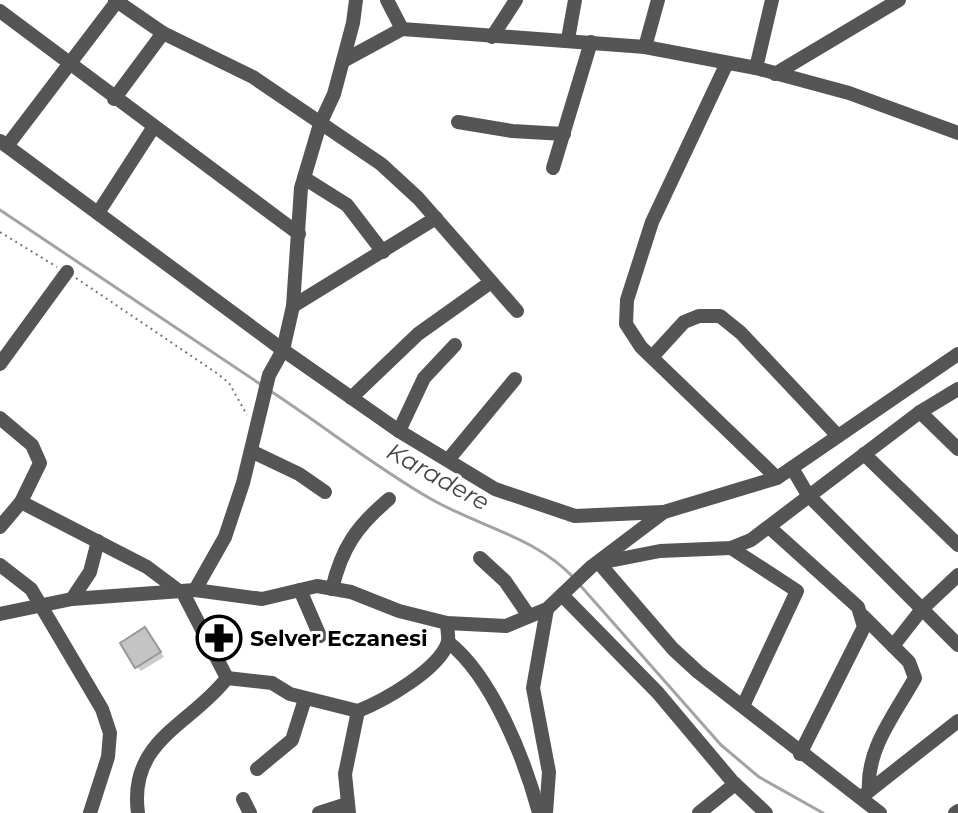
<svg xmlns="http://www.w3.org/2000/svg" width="958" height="813" font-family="Montserrat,sans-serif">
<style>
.shadow{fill:#0003}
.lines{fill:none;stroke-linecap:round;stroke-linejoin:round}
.stream{stroke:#a3a3a3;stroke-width:3}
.building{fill:#c4c4c4;stroke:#999;stroke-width:2}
.path{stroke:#777;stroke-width:2;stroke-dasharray:2 4;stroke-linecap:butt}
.minor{stroke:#555;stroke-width:14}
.labels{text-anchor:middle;stroke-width:6;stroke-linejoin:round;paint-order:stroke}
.poi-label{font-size:22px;font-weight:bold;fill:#000;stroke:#fff;text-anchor:start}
.water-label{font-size:24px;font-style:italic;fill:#444;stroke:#fff}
</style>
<rect width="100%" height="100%" fill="#fff"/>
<path class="shadow" d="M145 630 164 657 141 671 136 666Z"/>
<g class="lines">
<g class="stream">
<path d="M0 210 263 386"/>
<path d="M269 390C324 426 375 467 431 499 480 527 534 536 574 578"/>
<path d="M579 584 721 745 759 777 823 813"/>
</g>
</g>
<path class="building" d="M145 627 161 652 135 668 120 643Z"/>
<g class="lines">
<g class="path">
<path d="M0 232 57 267"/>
<path d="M76 278 218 374 229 383 247 415"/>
</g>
<g class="minor">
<path d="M115 0 163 33 253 77 381 164 418 198 517 311"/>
<path d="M387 0 402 29"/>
<path d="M0 11 299 234"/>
<path d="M492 37 516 0"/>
<path d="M568 39 575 0"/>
<path d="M645 47 658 0"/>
<path d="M343 61 402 29 645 47 756 68 849 93 958 133"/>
<path d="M727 63 652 222 627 300 626 324 641 347 777 478"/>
<path d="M756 68 772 0"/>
<path d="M775 74 899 0"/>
<path d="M114 99 163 33"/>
<path d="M458 122 512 131 564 134"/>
<path d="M0 141 283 350 399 431 495 489 575 516 663 512"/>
<path d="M7 146 118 0"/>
<path d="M553 168 591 42"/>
<path d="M304 178 347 205 383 252"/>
<path d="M98 213 153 128"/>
<path d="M293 306 436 218"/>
<path d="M652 357 684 322 699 316H720L741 333 838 436"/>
<path d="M0 364 67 272"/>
<path d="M351 398 418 334 491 282"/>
<path d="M920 412 958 449"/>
<path d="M0 418 32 445 40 463 21 502 0 527"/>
<path d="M399 431 424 378 455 345"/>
<path d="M251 451 299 474 325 492"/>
<path d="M864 454 958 545"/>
<path d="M448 460 515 379"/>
<path d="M792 468 808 495 958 645"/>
<path d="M21 502 147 567 179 591"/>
<path d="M769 527 858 607 864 627 800 754"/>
<path d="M731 548 797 591 743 706"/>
<path d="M480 558 505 581 529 616"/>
<path d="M0 565 31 589 102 709 110 733 108 757 90 813"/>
<path d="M332 589C342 547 357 526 389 499"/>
<path d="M195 590 225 537 243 483 269 375 283 350 293 306 301 188 320 124 334 94 353 23 356 0"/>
<path d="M300 590 320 636"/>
<path d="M562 595 658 693 732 781 766 813"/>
<path d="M72 599 90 572 98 541"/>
<path d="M0 614 72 599 195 590 262 599 317 586 351 592 399 611 447 623 506 626 547 609 591 567 664 512 777 478 958 354"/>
<path d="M863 616 909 662 915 678C895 714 866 749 869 791"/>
<path d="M448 642C492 676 525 760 539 813"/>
<path d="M893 646 922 609 958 575"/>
<path d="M227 678 272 683 290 694 358 711C383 701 439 670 448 642 449 637 447 629 447 623"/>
<path d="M257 769 292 740 305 699"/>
<path d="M864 795 958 721"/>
<path d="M243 799 250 813"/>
<path d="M138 813C128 740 191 725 227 678L182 591"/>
<path d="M319 813 347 804"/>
<path d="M349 813 345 774 358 711"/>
<path d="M546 813 549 772 533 688 547 609"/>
<path d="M699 813 735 784"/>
<path d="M880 813 698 672 673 649 599 563 660 551 731 548 751 540 920 412 958 389"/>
<path d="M955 813 958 811"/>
</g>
</g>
<defs>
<g id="pharmacy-ring" transform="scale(2.3)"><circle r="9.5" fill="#fff" stroke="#000" stroke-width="1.5"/><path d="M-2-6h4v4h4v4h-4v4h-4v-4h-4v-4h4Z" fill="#000"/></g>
</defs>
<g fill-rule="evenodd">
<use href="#pharmacy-ring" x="219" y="638"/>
</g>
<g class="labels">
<g class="poi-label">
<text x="250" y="646">Selver Eczanesi</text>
</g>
<g class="water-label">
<text transform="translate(438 477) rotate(29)" y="8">Karadere</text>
</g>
</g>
</svg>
